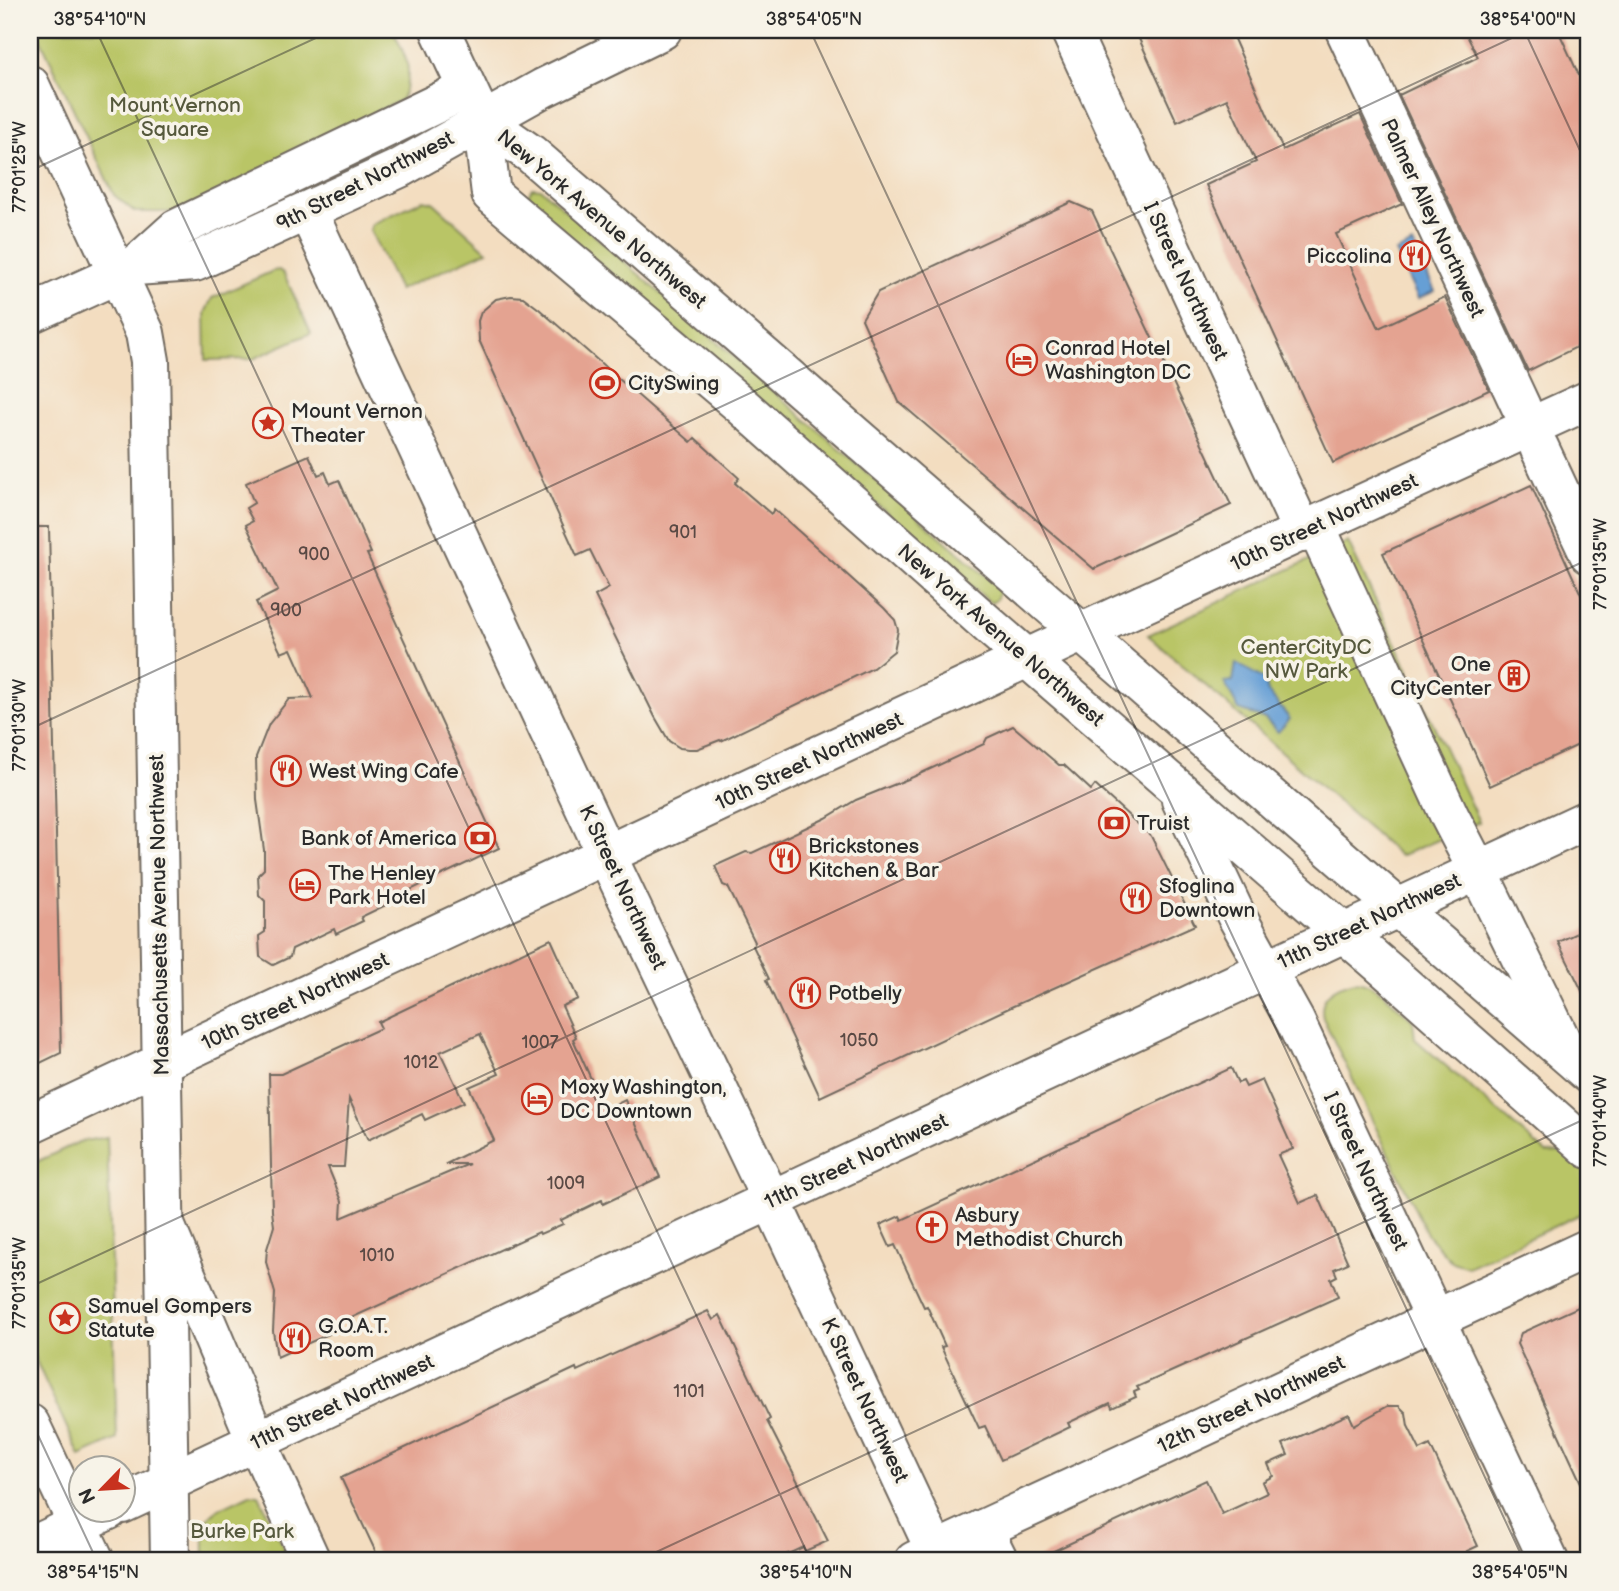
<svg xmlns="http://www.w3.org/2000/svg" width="1619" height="1591" font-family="'Balsamiq Sans',sans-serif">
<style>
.green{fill:#b9c566;stroke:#727848;stroke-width:2}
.water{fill:#669fd5;stroke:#486580;stroke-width:2}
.building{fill:#e4a391;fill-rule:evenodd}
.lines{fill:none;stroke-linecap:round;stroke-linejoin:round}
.minor-casing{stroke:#71695f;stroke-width:42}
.major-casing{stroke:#71695f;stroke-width:42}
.highway-casing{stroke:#71695f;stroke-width:42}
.minor{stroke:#fff;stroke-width:38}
.major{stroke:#fff;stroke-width:38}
.highway{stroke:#fff;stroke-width:38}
.ticks{fill:none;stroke:#2b2b2b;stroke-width:2;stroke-opacity:0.45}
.labels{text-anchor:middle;stroke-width:7;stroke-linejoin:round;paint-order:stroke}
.number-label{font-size:18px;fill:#594944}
.park-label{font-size:21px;fill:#56593d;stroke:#f7f3e8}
.street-label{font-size:21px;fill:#2b2b2b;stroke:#f7f3e8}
.poi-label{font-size:21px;fill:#2b2b2b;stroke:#f7f3e8;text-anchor:start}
.neatline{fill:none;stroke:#2b2b2b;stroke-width:2.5}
.ticks-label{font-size:18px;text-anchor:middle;fill:#2b2b2b}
</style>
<rect width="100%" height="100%" fill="#f7f3e8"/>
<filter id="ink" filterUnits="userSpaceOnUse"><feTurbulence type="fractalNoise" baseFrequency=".0143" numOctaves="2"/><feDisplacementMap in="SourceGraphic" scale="14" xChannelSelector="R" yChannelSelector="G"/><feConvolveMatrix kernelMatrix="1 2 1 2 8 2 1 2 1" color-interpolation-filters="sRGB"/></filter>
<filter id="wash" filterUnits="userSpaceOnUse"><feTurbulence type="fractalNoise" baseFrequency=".00686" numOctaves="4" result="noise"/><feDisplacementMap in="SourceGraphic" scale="28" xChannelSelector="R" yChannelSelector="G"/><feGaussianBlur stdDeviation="1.57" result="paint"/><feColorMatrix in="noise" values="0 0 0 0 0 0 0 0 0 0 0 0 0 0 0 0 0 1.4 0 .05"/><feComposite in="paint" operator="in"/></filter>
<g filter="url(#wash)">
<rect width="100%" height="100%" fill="#f3ddc0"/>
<g class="green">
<path d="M36 30H393C406 57 415 70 401 100L181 212H135L114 195Z"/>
<path d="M532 188 541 189 996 585 1000 590 996 600 991 603 528 202 527 197Z"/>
<path d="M423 200 433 202 487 251 399 290 370 230 372 224Z"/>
<path d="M279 270 284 274 311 333 253 359 206 360 205 313 212 298 273 271Z"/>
<path d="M1348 542 1479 822 1400 856 1148 635Z"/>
<path d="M1355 981C1379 983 1396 1006 1413 1021L1415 1039 1546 1153 1564 1152 1589 1173V1210L1468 1267 1452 1262 1428 1236 1323 1018C1318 995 1334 986 1355 981Z"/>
<path d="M107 1137 117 1439 80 1456 30 1348V1165L79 1142Z"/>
<path d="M250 1494 259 1495 290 1561H204C203 1509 205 1516 250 1494Z"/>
</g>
<g class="water">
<path d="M1413 244 1435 291 1418 299 1396 252Z"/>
<path d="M1236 663 1265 680 1268 692 1290 719 1278 732 1265 719 1239 710 1224 682 1233 681Z"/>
</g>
<g id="blocks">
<g class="building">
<path d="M1135 30H1230L1283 150 1360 114 1402 204 1336 234 1379 328 1445 297 1489 390 1333 463 1206 185 1256 162 1227 99 1177 122Z"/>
<path d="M1464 30H1558L1589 97V341L1528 371 1399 95 1478 57Z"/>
<path d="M1071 202 1092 211 1231 505 1094 569 899 402 862 319 878 292Z"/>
<path d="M511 296 523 297 539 309 691 442 695 438 739 478 735 483 771 514 774 509 884 608 895 620 898 630 894 651 873 668 721 741 720 740 697 749H689L680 748 669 741 655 717 595 596 609 588 590 550 577 556 479 340 478 321 481 312 496 299Z"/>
<path d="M309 455 318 475 325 472 330 484 339 480 371 553 367 554 394 615 393 616 499 848 387 901 388 904 361 917 363 921 336 934 334 929 292 949 290 957 273 965 260 957 259 936 265 932V901L259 895 258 875 264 869V850L257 800 256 757 269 724 289 699 313 698 291 649 281 653 256 602 278 591 246 525 253 521 246 508 254 503 246 483Z"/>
<path d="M1531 485 1589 612V740L1490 786 1383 553Z"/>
<path d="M30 527H49L61 1053 30 1068Z"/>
<path d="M1013 726 1059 765H1064L1091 790 1095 785 1151 836 1195 925 1011 1007 820 1097 766 980 769 979 753 946 755 942 728 887 723 885 715 866 746 852 752 853 826 818 856 800 913 777 984 744 987 738Z"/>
<path d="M1589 927V1005L1558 942Z"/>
<path d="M551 939 578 999 562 1006 576 1037 573 1039 605 1110 625 1100 660 1177 603 1204 602 1200 561 1220 563 1224 540 1234 539 1232 327 1329 329 1334 277 1357 273 1331 275 1293 266 1262 267 1249 274 1226 272 1211 269 1074H281L381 1028 378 1022ZM480 1034 499 1074 469 1087 494 1140 446 1164H469L341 1218 342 1201 328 1167H344L349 1099 368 1140 422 1114 425 1120 464 1102 440 1052Z"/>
<path d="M1231 1068 1238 1083 1243 1081 1246 1087 1262 1080 1293 1149 1278 1155 1300 1203 1318 1195 1348 1263 1334 1269 1337 1276 1331 1279 1338 1297 1137 1387 1139 1390 1134 1392 1136 1397 1112 1408 1110 1403 1068 1423 1070 1427 1001 1460 985 1426 979 1428 941 1347 945 1346 927 1306 924 1307 895 1245 890 1247 880 1225 900 1216 902 1220Z"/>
<path d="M1589 1302V1500L1517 1344 1521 1333Z"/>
<path d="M708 1311 713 1320 720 1315 770 1419 767 1421 828 1541 805 1551 803 1547 773 1561H380L341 1478 576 1368 577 1371Z"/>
<path d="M1388 1406H1399L1406 1413 1408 1426 1420 1450 1430 1445 1478 1546 1467 1551 1472 1561H1032L1206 1480 1222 1514 1267 1493 1262 1482 1273 1476 1268 1464 1288 1455 1283 1444 1349 1414 1354 1425Z"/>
</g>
</g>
</g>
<g filter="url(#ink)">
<use href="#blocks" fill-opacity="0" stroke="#71695f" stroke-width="2"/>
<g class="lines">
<g class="minor-casing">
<g id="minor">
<path d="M1070 30 1303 533"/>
<path d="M1345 30 1521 407"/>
<path d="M1539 447 1589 554"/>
<path d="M1316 527 1450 817 1478 871"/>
<path d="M30 1124 1117 616 1589 400"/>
<path d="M166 1227 257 1442 311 1561"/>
<path d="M30 1424 95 1561"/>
<path d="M983 1529 999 1561"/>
</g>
</g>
<g class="major-casing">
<g id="major">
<path d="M440 30 482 120 491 194 742 406 992 628 1396 978 1589 1149"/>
<path d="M30 85 145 333 150 361 170 1561"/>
<path d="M482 120 531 154 1589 1074"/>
<path d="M308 212 607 856 771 1200 1589 819"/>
<path d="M135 266 195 262 400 168 543 88 662 30"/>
<path d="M30 314 135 266 176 229 467 89"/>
<path d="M1181 800 1236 915 1295 1021 1549 1561"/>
<path d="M1478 871 1562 1042"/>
<path d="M914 1561 1589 1248"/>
</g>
</g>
<g class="highway-casing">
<g id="highway">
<path d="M122 1504 771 1200 940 1561"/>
<path d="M30 1547 109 1510"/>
</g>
</g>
<use href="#minor" class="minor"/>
<use href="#major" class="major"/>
<use href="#highway" class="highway"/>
</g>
</g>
<path class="ticks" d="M96 30 811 1561M810 30 1524 1561M1524 30 1589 170M30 171 333 30M30 729 1529 30M30 1287 1589 559M30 1418 97 1561M637 1561 1589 1117"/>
<defs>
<g id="restaurant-ring" transform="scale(1.575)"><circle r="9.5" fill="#f7f3e8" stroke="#c8321e" stroke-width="1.5"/><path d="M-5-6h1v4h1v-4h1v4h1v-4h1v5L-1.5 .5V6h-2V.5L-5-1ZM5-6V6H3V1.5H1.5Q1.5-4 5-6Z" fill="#c8321e"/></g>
<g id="hotel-ring" transform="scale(1.575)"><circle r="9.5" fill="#f7f3e8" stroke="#c8321e" stroke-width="1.5"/><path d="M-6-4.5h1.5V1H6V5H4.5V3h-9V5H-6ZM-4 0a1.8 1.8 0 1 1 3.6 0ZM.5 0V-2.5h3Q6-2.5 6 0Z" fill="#c8321e"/></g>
<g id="stadium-ring" transform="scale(1.575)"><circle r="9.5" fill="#f7f3e8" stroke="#c8321e" stroke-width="1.5"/><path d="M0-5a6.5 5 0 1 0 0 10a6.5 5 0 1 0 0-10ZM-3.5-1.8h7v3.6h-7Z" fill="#c8321e"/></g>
<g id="sight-ring" transform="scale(1.575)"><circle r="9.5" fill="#f7f3e8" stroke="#c8321e" stroke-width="1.5"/><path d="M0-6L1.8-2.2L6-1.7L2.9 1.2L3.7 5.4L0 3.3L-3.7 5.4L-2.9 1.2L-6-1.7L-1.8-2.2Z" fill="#c8321e"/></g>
<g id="building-ring" transform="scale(1.575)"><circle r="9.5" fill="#f7f3e8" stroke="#c8321e" stroke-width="1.5"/><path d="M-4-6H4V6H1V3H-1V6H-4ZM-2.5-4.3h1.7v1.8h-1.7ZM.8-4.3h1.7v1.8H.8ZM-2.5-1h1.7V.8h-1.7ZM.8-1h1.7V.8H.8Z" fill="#c8321e"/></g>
<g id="bank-ring" transform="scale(1.575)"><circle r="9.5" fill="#f7f3e8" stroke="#c8321e" stroke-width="1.5"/><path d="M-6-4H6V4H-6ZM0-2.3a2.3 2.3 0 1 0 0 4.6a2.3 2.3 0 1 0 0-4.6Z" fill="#c8321e"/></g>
<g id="church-ring" transform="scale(1.575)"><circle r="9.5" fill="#f7f3e8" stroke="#c8321e" stroke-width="1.5"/><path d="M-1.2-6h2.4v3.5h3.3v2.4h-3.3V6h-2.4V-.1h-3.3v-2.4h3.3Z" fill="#c8321e"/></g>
</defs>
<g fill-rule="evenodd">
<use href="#restaurant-ring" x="1415" y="256"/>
<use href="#hotel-ring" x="1022" y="360"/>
<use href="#stadium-ring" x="605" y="383"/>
<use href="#sight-ring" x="268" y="423"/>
<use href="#building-ring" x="1514" y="676"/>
<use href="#restaurant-ring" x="286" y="771"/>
<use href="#bank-ring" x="1114" y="823"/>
<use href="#bank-ring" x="480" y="838"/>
<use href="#restaurant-ring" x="785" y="858"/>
<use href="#hotel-ring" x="305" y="885"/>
<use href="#restaurant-ring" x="1136" y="898"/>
<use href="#restaurant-ring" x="805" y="993"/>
<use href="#hotel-ring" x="537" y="1099"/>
<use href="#church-ring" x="932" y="1227"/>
<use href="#sight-ring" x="65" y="1318"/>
<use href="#restaurant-ring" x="295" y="1338"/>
</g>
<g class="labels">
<g class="number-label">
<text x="683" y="538">901</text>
<text x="314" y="560">900</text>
<text x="286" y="616">900</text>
<text x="859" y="1046">1050</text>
<text x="540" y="1048">1007</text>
<text x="421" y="1068">1012</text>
<text x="566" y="1189">1009</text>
<text x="377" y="1261">1010</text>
<text x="689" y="1397">1101</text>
</g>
<g class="park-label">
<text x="175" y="112">Mount Vernon<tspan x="175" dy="24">Square</tspan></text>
<text x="1306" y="654">CenterCityDC<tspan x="1306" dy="24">NW Park</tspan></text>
<text x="242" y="1538">Burke Park</text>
</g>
<g class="street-label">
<text transform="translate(365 181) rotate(-27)" y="7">9th Street Northwest</text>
<text transform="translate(1433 218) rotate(65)" y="7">Palmer Alley Northwest</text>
<text transform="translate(602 219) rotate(40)" y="7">New York Avenue Northwest</text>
<text transform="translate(1186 281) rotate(65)" y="7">I Street Northwest</text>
<text transform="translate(1324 522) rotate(-25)" y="7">10th Street Northwest</text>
<text transform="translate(1001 635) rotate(41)" y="7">New York Avenue Northwest</text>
<text transform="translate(809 761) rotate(-25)" y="7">10th Street Northwest</text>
<text transform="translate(623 887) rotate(65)" y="7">K Street Northwest</text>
<text transform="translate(159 915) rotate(-91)" y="7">Massachusetts Avenue Northwest</text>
<text transform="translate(1369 921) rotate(-25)" y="7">11th Street Northwest</text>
<text transform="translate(295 1001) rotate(-25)" y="7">10th Street Northwest</text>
<text transform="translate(856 1161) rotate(-25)" y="7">11th Street Northwest</text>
<text transform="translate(1366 1171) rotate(65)" y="7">I Street Northwest</text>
<text transform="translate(865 1400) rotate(65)" y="7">K Street Northwest</text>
<text transform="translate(342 1402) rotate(-25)" y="7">11th Street Northwest</text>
<text transform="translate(1251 1404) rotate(-25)" y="7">12th Street Northwest</text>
</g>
<g class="poi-label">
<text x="1392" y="263" text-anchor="end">Piccolina</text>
<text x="1045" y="355">Conrad Hotel<tspan x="1045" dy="24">Washington DC</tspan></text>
<text x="628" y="390">CitySwing</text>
<text x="291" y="418">Mount Vernon<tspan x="291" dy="24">Theater</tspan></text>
<text x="1491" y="671" text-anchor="end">One<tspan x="1491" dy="24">CityCenter</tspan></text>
<text x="309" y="778">West Wing Cafe</text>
<text x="1137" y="830">Truist</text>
<text x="457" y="845" text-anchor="end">Bank of America</text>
<text x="808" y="853">Brickstones<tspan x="808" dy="24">Kitchen &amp; Bar</tspan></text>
<text x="328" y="880">The Henley<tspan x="328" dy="24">Park Hotel</tspan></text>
<text x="1159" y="893">Sfoglina<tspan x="1159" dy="24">Downtown</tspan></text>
<text x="828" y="1000">Potbelly</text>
<text x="560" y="1094">Moxy Washington,<tspan x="560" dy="24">DC Downtown</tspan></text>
<text x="955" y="1222">Asbury<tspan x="955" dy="24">Methodist Church</tspan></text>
<text x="88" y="1313">Samuel Gompers<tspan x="88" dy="24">Statute</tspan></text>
<text x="318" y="1333">G.O.A.T.<tspan x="318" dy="24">Room</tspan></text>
</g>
</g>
<rect width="1619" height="1591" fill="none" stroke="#f7f3e8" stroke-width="77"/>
<g transform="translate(102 1489) rotate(245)"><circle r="33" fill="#f7f3e8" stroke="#a5a39c" stroke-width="2"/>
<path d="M0-5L12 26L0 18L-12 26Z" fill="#c8321e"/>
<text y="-10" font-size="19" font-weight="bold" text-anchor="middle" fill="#2b2b2b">N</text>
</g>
<rect x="38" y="38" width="1542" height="1514" class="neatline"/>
<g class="ticks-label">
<text x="100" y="25">38°54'10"N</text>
<text x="814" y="25">38°54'05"N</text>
<text x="1528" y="25">38°54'00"N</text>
<text transform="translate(19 167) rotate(-90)" y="6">77°01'25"W</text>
<text transform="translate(1600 564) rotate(-90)" y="6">77°01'35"W</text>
<text transform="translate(19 725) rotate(-90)" y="6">77°01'30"W</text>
<text transform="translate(1600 1121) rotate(-90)" y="6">77°01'40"W</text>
<text transform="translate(19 1283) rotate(-90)" y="6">77°01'35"W</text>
<text x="93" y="1578">38°54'15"N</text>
<text x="806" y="1578">38°54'10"N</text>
<text x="1520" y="1578">38°54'05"N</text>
</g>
</svg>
